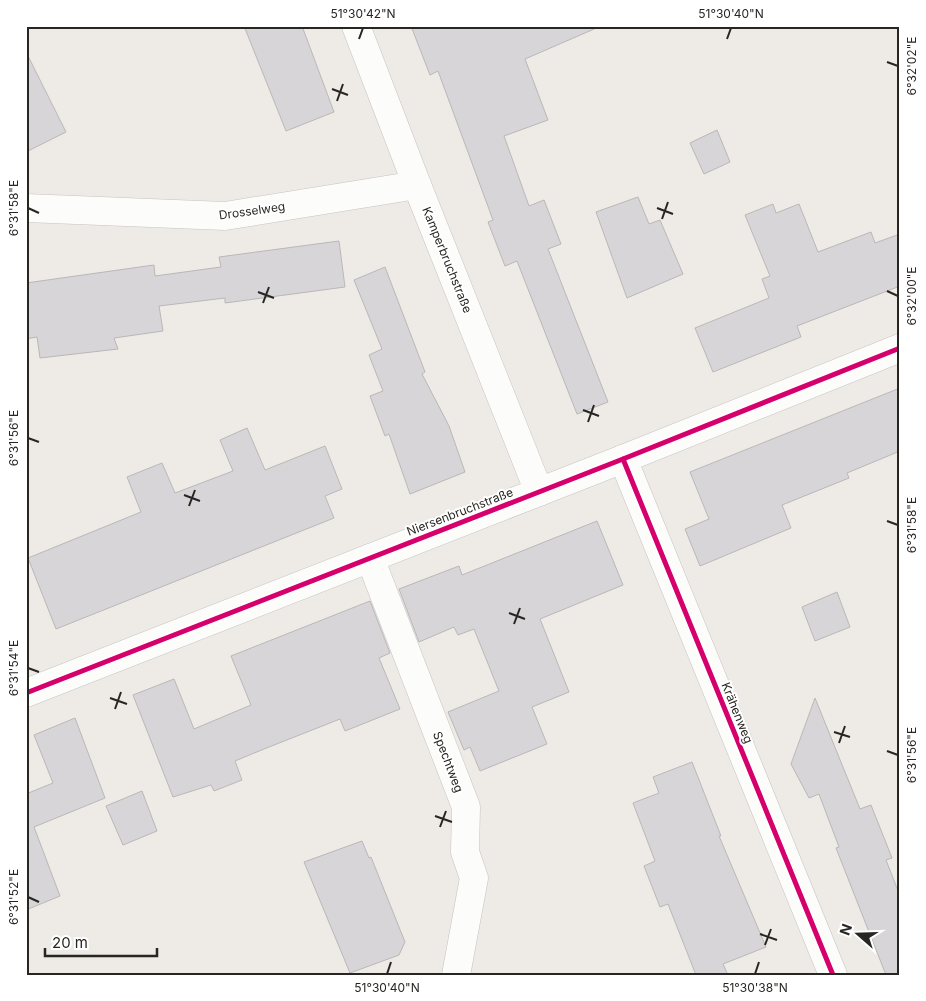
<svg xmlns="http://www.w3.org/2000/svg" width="926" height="1001" font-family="Inter,sans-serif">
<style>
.building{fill:#d8d5d8;stroke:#bab7b8}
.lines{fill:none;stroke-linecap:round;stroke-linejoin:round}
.minor-casing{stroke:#c7c4c1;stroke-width:29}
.minor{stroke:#fcfcfb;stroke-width:28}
.cycleway-casing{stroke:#fff;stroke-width:8}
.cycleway{stroke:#d6006c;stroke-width:5}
.ticks{fill:none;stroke:#282622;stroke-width:2}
.labels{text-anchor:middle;stroke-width:4;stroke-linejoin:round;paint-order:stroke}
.street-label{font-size:12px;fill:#282622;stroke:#fff}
.neatline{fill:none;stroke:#282622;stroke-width:2}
.ticks-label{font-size:12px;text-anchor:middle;fill:#282622}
</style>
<rect width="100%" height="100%" fill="#eeeae6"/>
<g class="building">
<path d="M244 26H302L334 112 286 131Z"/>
<path d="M411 26H601L525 59 548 120 504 136 529 206 544 200 561 244 548 249 608 402 577 414 517 261 505 266 488 222 493 220 438 71 430 75Z"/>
<path d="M26 52 66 132 26 152Z"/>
<path d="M717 130 730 162 704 174 690 143Z"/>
<path d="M638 197 649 224 660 220 683 274 627 298 596 212Z"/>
<path d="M773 204 776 213 799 204 818 252 871 232 875 243 900 234V286L797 326 801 337 713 372 695 328 769 298 762 279 770 276 745 215Z"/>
<path d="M339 241 345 287 225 303V298L159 306 163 331 114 338 118 349 40 358 37 337 26 339V283L154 265 155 276 221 267 219 257Z"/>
<path d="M385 267 425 372 422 374 449 426 465 472 410 494 389 434 385 436 370 396 383 391 369 355 382 349 354 280Z"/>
<path d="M900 388V451L847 473 849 478 782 505 791 528 700 566 685 529 709 519 690 472Z"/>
<path d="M247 428 265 470 325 446 342 489 325 496 334 518 56 629 28 558 141 512 127 477 162 463 175 493 233 471 220 440Z"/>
<path d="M597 521 623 585 540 619 569 692 532 707 547 744 480 771 470 747 464 750 448 712 499 691 474 629 458 635 454 627 419 642 399 589 459 566 462 575Z"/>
<path d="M837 592 850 627 815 641 802 607Z"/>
<path d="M370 601 390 653 379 658 400 709 345 731 340 719 264 749 235 761 242 780 214 791 211 785 173 797 133 695 174 679 194 729 251 705 231 656Z"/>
<path d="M815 698 860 809 871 805 892 858 886 860 900 896V975H886L836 848 839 847 819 794 809 798 791 764Z"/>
<path d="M75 718 105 798 34 827 60 896 26 910V794L53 783 34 735Z"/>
<path d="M692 762 721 836H719L766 947 723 964 728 975H696L668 904 660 907 644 866 655 861 633 803 659 793 653 777Z"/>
<path d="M142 791 157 831 123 845 106 806Z"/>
<path d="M362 841 369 858 371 857 405 942 399 955 350 973 304 862Z"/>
</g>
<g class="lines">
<g class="minor-casing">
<g id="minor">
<path d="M356 26 417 185 539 492"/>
<path d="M26 208 225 216 417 185"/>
<path d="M623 459 833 975"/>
<path d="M370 558 466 807 465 852 474 878 456 975"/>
<path d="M26 693 623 459 900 348"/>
</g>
</g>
<use href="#minor" class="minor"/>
<g class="cycleway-casing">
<g id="cycleway">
<path d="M623 459 833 975"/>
<path d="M26 693 623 459 900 348"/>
</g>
</g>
<use href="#cycleway" class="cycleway"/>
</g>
<path class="ticks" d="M359 39 363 28M727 39 731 28M887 62 898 66M332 89 348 95M337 101 343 84M28 208 39 213M657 208 673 214M662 219 668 202M887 291 898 296M258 292 274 298M263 303 269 287M583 410 599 416M588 422 594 405M28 438 39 442M184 495 200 501M189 506 195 490M887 521 898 525M509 613 525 619M514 624 520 608M28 668 39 672M110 698 127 704M115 709 121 692M834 732 850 737M839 743 845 726M887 751 898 755M435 816 452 822M440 827 446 811M28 897 39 902M760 934 777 940M765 945 771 929M387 974 391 962M755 974 759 962"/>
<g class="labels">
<g class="street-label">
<text transform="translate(252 211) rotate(-8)" y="4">Drosselweg</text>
<text transform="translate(447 260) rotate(68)" y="4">Kamperbruchstraße</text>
<text transform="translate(460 512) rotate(-21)" y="4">Niersenbruchstraße</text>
<text transform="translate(737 713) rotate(68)" y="4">Krähenweg</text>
<text transform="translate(448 762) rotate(69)" y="4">Spechtweg</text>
</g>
</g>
<rect width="926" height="1001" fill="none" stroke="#ffffff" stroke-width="55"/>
<g transform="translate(858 934) rotate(290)" stroke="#ffffff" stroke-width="4" paint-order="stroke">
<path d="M0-4L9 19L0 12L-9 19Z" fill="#282622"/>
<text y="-8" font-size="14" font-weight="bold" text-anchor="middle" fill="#282622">N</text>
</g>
<path d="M45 948v8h112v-8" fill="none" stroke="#282622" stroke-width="2.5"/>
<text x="52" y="948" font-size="15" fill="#282622" stroke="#ffffff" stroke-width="4" paint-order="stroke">20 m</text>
<rect x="28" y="28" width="870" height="946" class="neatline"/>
<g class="ticks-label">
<text x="363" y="18">51°30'42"N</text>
<text x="731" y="18">51°30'40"N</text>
<text transform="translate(912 66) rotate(-90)" y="4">6°32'02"E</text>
<text transform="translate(14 208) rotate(-90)" y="4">6°31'58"E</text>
<text transform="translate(912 296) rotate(-90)" y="4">6°32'00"E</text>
<text transform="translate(14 438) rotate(-90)" y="4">6°31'56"E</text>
<text transform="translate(912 525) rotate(-90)" y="4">6°31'58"E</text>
<text transform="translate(14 668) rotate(-90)" y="4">6°31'54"E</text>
<text transform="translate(912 755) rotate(-90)" y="4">6°31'56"E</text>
<text transform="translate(14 897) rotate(-90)" y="4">6°31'52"E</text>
<text x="387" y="992">51°30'40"N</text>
<text x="755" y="992">51°30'38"N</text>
</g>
</svg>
